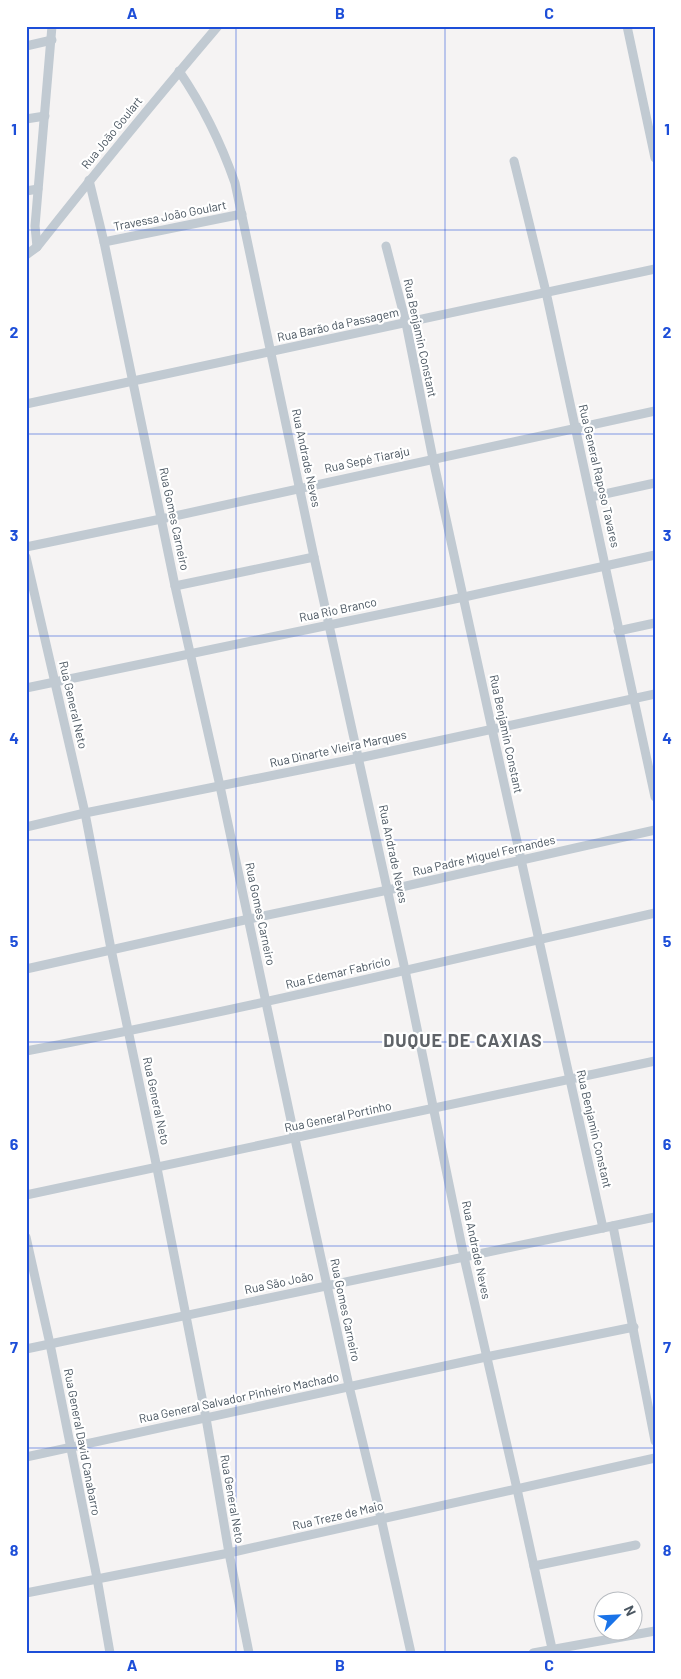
<svg xmlns="http://www.w3.org/2000/svg" width="681" height="1679" font-family="Barlow,sans-serif">
<style>
.lines{fill:none;stroke-linecap:round;stroke-linejoin:round}
.minor{stroke:#c1cad2;stroke-width:9}
.grid{fill:none;stroke:#1d4ed8;stroke-width:1;stroke-opacity:0.55}
.labels{text-anchor:middle;stroke-width:4.5;stroke-linejoin:round;paint-order:stroke}
.street-label{font-size:12px;fill:#4a5661;stroke:#fff}
.district-label{font-size:18px;font-weight:bold;letter-spacing:1px;fill:#5f6368;stroke:#fff}
.neatline{fill:none;stroke:#1d4ed8;stroke-width:2}
.grid-label{font-size:16px;text-anchor:middle;font-weight:bold;fill:#1d4ed8}
</style>
<rect width="100%" height="100%" fill="#f5f3f3"/>
<g class="lines">
<g class="minor">
<path d="M627 26 655 158"/>
<path d="M26 46 52 40"/>
<path d="M179 71C203 106 221 143 235 183L314 557 405 970 464 1257 517 1489 553 1653"/>
<path d="M26 119 45 116"/>
<path d="M514 161 546 292 655 797"/>
<path d="M89 180 104 242 175 586 220 786 295 1139 349 1386 381 1518 411 1653"/>
<path d="M26 191 38 189"/>
<path d="M104 242 242 214"/>
<path d="M386 246 406 323 433 459 492 729 603 1228"/>
<path d="M37 247 35 226 52 26"/>
<path d="M26 255 37 247C96 172 156 99 218 26"/>
<path d="M26 404 655 269"/>
<path d="M591 497 655 483"/>
<path d="M26 547 161 519 655 411"/>
<path d="M26 557 85 813 111 949 157 1168 206 1418 229 1553 249 1653"/>
<path d="M175 586 314 557"/>
<path d="M618 631 655 623"/>
<path d="M26 688 464 597 655 555"/>
<path d="M26 827 85 813 359 758 655 694"/>
<path d="M26 969 249 919 388 890 655 830"/>
<path d="M26 1051C237 1011 446 961 655 913"/>
<path d="M26 1195 655 1061"/>
<path d="M613 1226 655 1441"/>
<path d="M26 1237 50 1344 97 1578 110 1653"/>
<path d="M26 1349 655 1217"/>
<path d="M26 1457 486 1357 634 1327"/>
<path d="M534 1566 636 1545"/>
<path d="M26 1593 229 1553 655 1458"/>
<path d="M533 1653 655 1631"/>
</g>
</g>
<path class="grid" d="M236 26V1653M445 26V1653M26 230H655M26 434H655M26 636H655M26 840H655M26 1042H655M26 1246H655M26 1448H655"/>
<g class="labels">
<g class="street-label">
<text transform="translate(112 133) rotate(-51)" y="4">Rua João Goulart</text>
<text transform="translate(170 216) rotate(-11)" y="4">Travessa João Goulart</text>
<text transform="translate(338 325) rotate(-12)" y="4">Rua Barão da Passagem</text>
<text transform="translate(420 338) rotate(78)" y="4">Rua Benjamin Constant</text>
<text transform="translate(306 458) rotate(78)" y="4">Rua Andrade Neves</text>
<text transform="translate(367 460) rotate(-12)" y="4">Rua Sepé Tiaraju</text>
<text transform="translate(599 476) rotate(77)" y="4">Rua General Raposo Tavares</text>
<text transform="translate(174 519) rotate(78)" y="4">Rua Gomes Carneiro</text>
<text transform="translate(338 610) rotate(-12)" y="4">Rua Rio Branco</text>
<text transform="translate(73 705) rotate(77)" y="4">Rua General Neto</text>
<text transform="translate(506 734) rotate(78)" y="4">Rua Benjamin Constant</text>
<text transform="translate(338 749) rotate(-12)" y="4">Rua Dinarte Vieira Marques</text>
<text transform="translate(393 854) rotate(78)" y="4">Rua Andrade Neves</text>
<text transform="translate(484 856) rotate(-13)" y="4">Rua Padre Miguel Fernandes</text>
<text transform="translate(260 914) rotate(78)" y="4">Rua Gomes Carneiro</text>
<text transform="translate(338 973) rotate(-13)" y="4">Rua Edemar Fabrício</text>
<text transform="translate(156 1101) rotate(78)" y="4">Rua General Neto</text>
<text transform="translate(338 1117) rotate(-12)" y="4">Rua General Portinho</text>
<text transform="translate(594 1129) rotate(77)" y="4">Rua Benjamin Constant</text>
<text transform="translate(476 1250) rotate(78)" y="4">Rua Andrade Neves</text>
<text transform="translate(279 1283) rotate(-12)" y="4">Rua São João</text>
<text transform="translate(345 1310) rotate(78)" y="4">Rua Gomes Carneiro</text>
<text transform="translate(239 1398) rotate(-12)" y="4">Rua General Salvador Pinheiro Machado</text>
<text transform="translate(82 1442) rotate(79)" y="4">Rua General David Canabarro</text>
<text transform="translate(232 1499) rotate(80)" y="4">Rua General Neto</text>
<text transform="translate(338 1516) rotate(-13)" y="4">Rua Treze de Maio</text>
</g>
<g class="district-label">
<text x="463" y="1047">DUQUE DE CAXIAS</text>
</g>
</g>
<rect width="681" height="1679" fill="none" stroke="#ffffff" stroke-width="55"/>
<g transform="translate(618 1616) rotate(66)"><circle r="24" fill="#ffffff" stroke="#b7bbc0"/>
<path d="M0-4L9 19L0 12L-9 19Z" fill="#1a73e8"/>
<text y="-8" font-size="14" font-weight="bold" text-anchor="middle" fill="#4a5661">N</text>
</g>
<rect x="28" y="28" width="626" height="1624" class="neatline"/>
<g class="grid-label">
<text x="132" y="19">A</text>
<text x="340" y="19">B</text>
<text x="549" y="19">C</text>
<text x="14" y="135">1</text>
<text x="667" y="135">1</text>
<text x="14" y="338">2</text>
<text x="667" y="338">2</text>
<text x="14" y="541">3</text>
<text x="667" y="541">3</text>
<text x="14" y="744">4</text>
<text x="667" y="744">4</text>
<text x="14" y="947">5</text>
<text x="667" y="947">5</text>
<text x="14" y="1150">6</text>
<text x="667" y="1150">6</text>
<text x="14" y="1353">7</text>
<text x="667" y="1353">7</text>
<text x="14" y="1556">8</text>
<text x="667" y="1556">8</text>
<text x="132" y="1671">A</text>
<text x="340" y="1671">B</text>
<text x="549" y="1671">C</text>
</g>
</svg>
